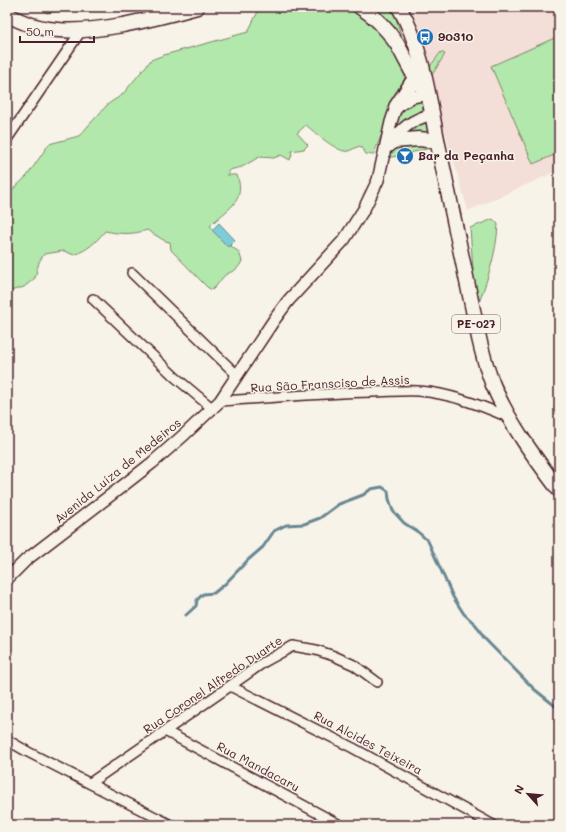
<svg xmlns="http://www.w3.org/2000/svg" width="566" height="832" font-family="Mali,sans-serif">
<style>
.built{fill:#f3dfd7}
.green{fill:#b2e8ab;stroke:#7e846b}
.water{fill:#7dcdd8;stroke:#698793}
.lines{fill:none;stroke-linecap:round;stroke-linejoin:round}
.stream{stroke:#698793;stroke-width:3}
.minor-casing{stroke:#4a1f2b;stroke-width:12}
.tertiary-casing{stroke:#4a1f2b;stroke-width:14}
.primary-casing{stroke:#4a1f2b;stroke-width:17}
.minor{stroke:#f7f3e8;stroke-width:9}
.tertiary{stroke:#f7f3e8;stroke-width:11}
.primary{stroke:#f7f3e8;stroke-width:14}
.labels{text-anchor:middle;stroke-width:3;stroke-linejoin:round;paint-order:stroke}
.shield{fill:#f7f3e8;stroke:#7e5f64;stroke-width:1}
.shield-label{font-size:11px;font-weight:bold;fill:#4a1f2b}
.poi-label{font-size:12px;font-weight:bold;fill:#4a1f2b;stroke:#f7f3e8;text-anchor:start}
.street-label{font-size:12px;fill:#4a1f2b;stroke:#f7f3e8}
</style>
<rect width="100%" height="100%" fill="#f7f3e8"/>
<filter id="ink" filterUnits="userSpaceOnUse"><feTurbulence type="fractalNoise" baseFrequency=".025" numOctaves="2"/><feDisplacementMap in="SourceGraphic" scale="8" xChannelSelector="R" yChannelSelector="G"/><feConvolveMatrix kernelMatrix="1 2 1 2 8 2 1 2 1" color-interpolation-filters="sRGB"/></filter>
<g filter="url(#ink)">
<path class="built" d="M411 7H559V170L468 211 422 52Z"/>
<g class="green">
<path d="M39 7H84L47 13Z"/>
<path d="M260 7H346L356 12 383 32 404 68 405 75 404 83 373 155 366 154 360 146C356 147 352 150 348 151 339 154 313 131 306 125L297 133 308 145 304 149 291 151 292 154 290 160 281 155 274 158 259 157 242 167 229 170 227 175H237C247 203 226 209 210 226L232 247 239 252 242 261C236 274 230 270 223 277 219 282 217 286 212 290L207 287 171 250 170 242 165 241 147 230C132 235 120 234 105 231 95 243 89 249 74 255L64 251 44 254 39 262 35 278 24 287 7 292V195L27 176 49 144 79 136 108 104 122 95 151 60 164 55 248 32Z"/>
<path d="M371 7H389L396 18 403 42 390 24Z"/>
<path d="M559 36V153L533 164 491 66Z"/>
<path d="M441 52 445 54 432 75 430 77 428 69Z"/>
<path d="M419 71 435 147 384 159 387 137Z"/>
<path d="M493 219 498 224C497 254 486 283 476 311L470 228Z"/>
</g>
<path class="water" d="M219 223 235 240 228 247 212 230Z"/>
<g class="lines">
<path class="stream" d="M186 615 196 606 197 600 203 594 214 593 225 584 248 560 263 547 274 531 286 525 304 524 320 518 339 504 363 495 371 489 382 487 388 491 389 499 393 511 404 523 418 532 428 541 453 597 464 614 476 625 484 638 534 689 559 709"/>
<g class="minor-casing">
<g id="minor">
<path d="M7 139 81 31"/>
<path d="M132 273 237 375"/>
<path d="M93 299 175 377 213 409"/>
<path d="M220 401C271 398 321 393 372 392 387 392 403 390 418 391 449 393 480 405 508 417"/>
<path d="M230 686 353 748 493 825"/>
<path d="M165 731 340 825"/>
<path d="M7 740 28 752 171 825"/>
<path d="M90 783 230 686 264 662 293 646 316 650 334 656 354 665 377 682"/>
</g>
</g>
<g class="tertiary-casing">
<g id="tertiary">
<path d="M390 146C400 128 413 119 433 114"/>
<path d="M7 579 26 560 120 488 152 463 185 434 220 401 274 320 288 301 344 240 364 209 378 180 391 122 396 107 412 97 428 94"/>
</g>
</g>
<g class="primary-casing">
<g id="primary">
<path d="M360 7C375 16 387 29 397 44 407 61 413 78 426 92"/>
<path d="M399 7C424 50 429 102 439 149 449 197 459 244 469 291 476 323 481 355 493 385 509 423 535 458 559 490"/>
<path d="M7 14C43 36 83 32 123 25 148 20 172 14 197 7"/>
<path d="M396 107 415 78"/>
<path d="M393 141 419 139 437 141"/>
</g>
</g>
<use href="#minor" class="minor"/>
<use href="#tertiary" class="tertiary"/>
<use href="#primary" class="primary"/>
</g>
</g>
<defs>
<g id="bus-disc" transform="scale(0.9)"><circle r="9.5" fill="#1f6fb2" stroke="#f7f3e8"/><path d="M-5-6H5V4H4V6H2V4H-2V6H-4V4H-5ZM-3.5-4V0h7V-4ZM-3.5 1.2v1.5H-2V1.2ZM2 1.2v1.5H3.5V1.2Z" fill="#fff"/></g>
<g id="bar-disc" transform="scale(0.9)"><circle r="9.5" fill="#1f6fb2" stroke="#f7f3e8"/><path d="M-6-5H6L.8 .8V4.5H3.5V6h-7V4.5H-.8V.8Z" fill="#fff"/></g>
</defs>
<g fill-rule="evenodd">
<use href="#bus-disc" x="425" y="37"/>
<use href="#bar-disc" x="405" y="156"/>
</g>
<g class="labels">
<rect class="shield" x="452" y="315" width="48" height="18" rx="3"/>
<g class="shield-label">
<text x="476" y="328">PE-027</text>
</g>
<g class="poi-label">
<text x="438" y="41">90310</text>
<text x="418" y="160">Bar da Peçanha</text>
</g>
<g class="street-label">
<text transform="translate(330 384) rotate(-3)" y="4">Rua São Fransciso de Assis</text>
<text transform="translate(118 471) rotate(-39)" y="4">Avenida Luíza de Medeiros</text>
<text transform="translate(213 685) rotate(-34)" y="4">Rua Coronel Alfredo Duarte</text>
<text transform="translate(368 743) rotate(28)" y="4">Rua Alcides Teixeira</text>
<text transform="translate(258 767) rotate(28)" y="4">Rua Mandacaru</text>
</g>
</g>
<rect width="566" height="832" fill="none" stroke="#f7f3e8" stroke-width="24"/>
<rect x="12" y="12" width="542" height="808" fill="none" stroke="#4a1f2b" stroke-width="1.5" filter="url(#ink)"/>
<g transform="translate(528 794) rotate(297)" stroke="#f7f3e8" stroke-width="3" paint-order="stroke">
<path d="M0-3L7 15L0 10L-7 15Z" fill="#4a1f2b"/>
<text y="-6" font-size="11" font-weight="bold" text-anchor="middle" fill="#4a1f2b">N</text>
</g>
<path d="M20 36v6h74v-6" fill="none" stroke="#4a1f2b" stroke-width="2"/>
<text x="26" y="36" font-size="12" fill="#4a1f2b" stroke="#f7f3e8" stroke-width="3" paint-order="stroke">50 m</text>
</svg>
